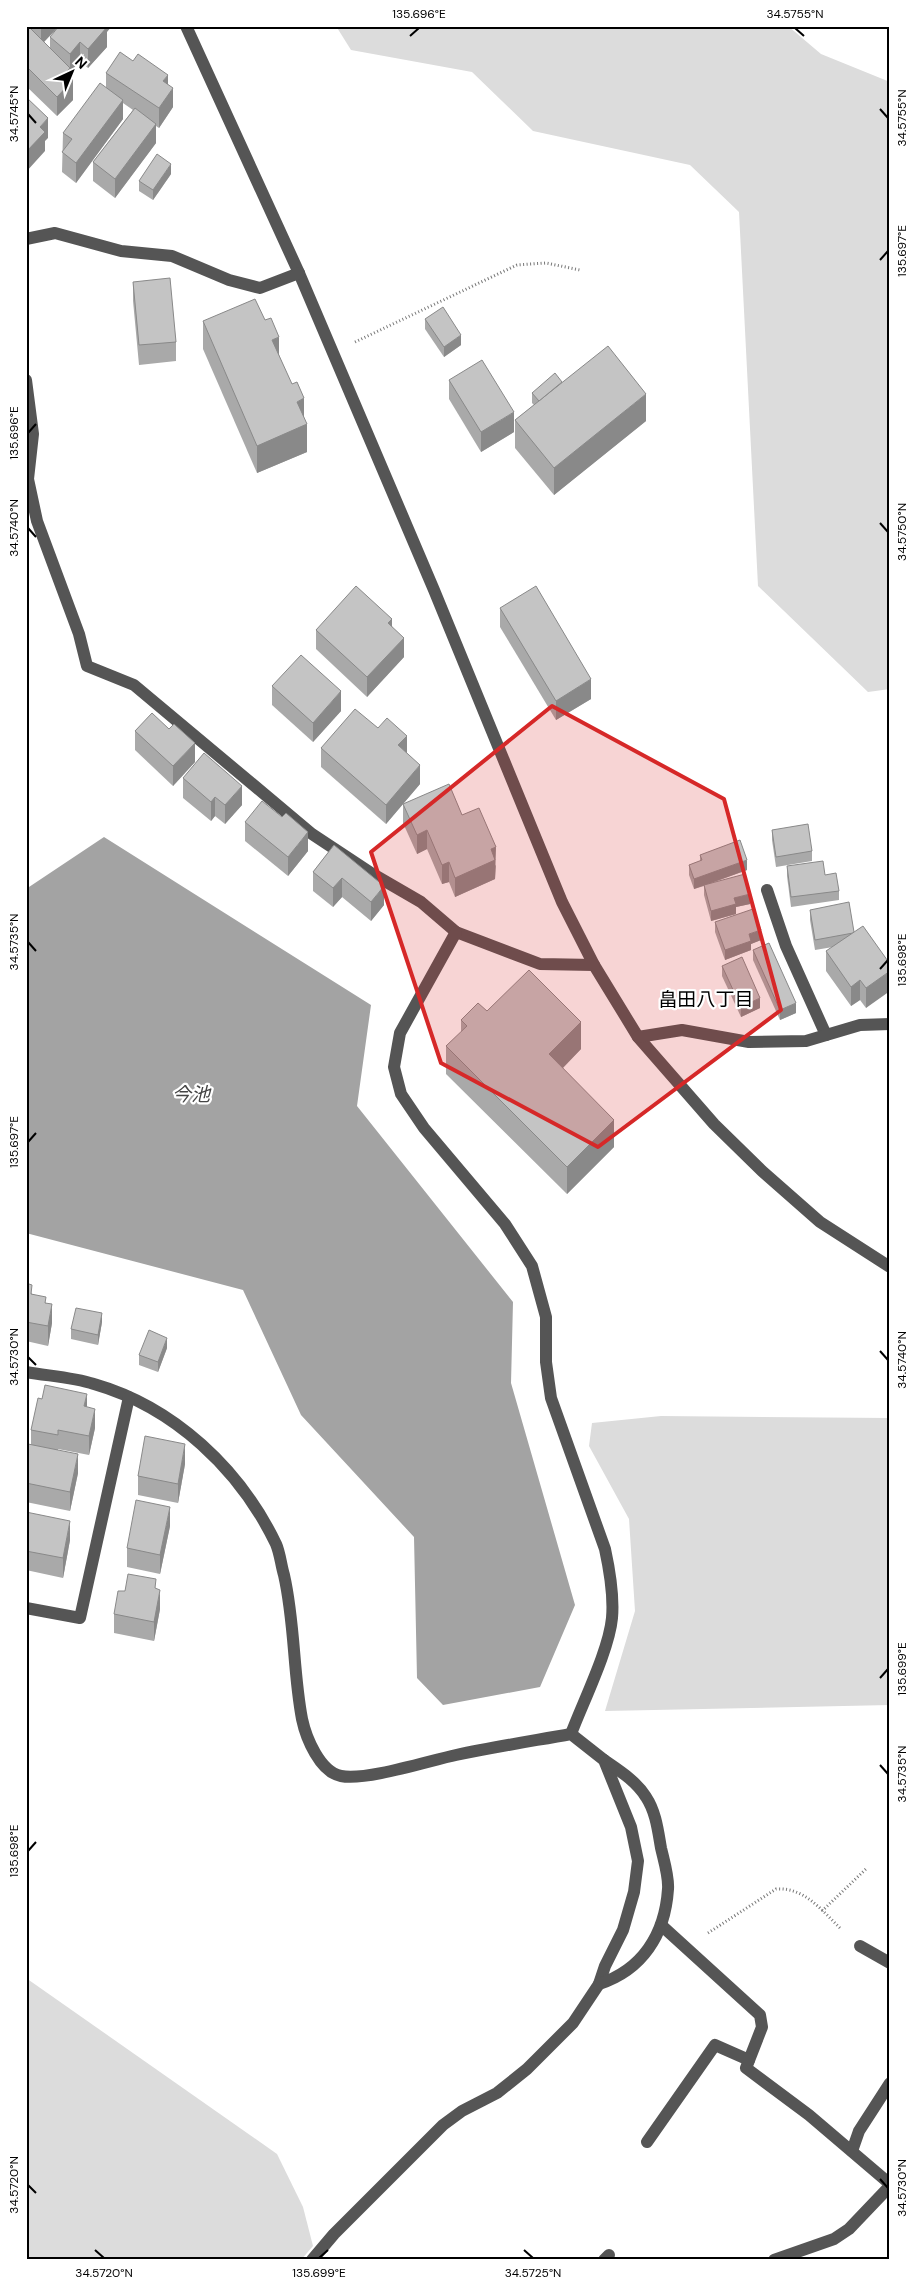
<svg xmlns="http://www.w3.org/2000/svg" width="916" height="2286" font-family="'DM Sans','Noto Sans JP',sans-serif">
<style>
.green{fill:#dcdcdc}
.water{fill:#a3a3a3}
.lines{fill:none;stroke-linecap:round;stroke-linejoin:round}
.path{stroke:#777;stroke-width:3;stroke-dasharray:1 2.5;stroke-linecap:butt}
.minor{stroke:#555;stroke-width:12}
.wall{fill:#a9a9a9}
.shaded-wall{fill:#898989}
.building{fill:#c4c4c4;stroke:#898989}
.marked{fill:#d62828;fill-opacity:0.2;stroke:#d62828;stroke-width:4;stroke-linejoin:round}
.ticks{fill:none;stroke:#000;stroke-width:2}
.labels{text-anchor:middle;stroke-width:4.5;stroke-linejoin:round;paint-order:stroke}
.neighbourhood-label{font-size:19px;fill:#000;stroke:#fff}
.water-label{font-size:19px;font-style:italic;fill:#444;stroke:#fff}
.neatline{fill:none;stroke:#000;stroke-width:2}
.ticks-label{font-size:12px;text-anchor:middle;fill:#000}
</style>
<rect width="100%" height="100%" fill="#fff"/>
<g class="green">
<path d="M336 26H788L821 54 890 82V689L868 692 758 586 739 212 690 165 533 131 472 72 351 50Z"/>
<path d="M661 1416 890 1418V1705L605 1711 635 1611 629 1519 589 1446 592 1423Z"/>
<path d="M26 1978 277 2154 303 2207 313 2246 301 2260H26Z"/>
</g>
<path class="water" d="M104 837 371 1005 357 1106 513 1302 511 1383 575 1605 540 1687 443 1705 417 1678 414 1537 301 1415 243 1290 26 1233V889Z"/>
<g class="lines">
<g class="path">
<path d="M355 342 517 265 546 263 580 270"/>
<path d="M822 1911 867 1868"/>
<path d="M708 1933 776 1889C805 1887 822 1911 841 1929"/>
</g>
<g class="minor">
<path d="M186 26 299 273 434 590 562 902 594 965 638 1037 714 1124 762 1171 820 1222 890 1267"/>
<path d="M26 239 55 233 121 251 172 256 229 280 260 288 299 273"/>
<path d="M26 380 33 434 28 479 37 521 79 634 87 666 134 685 312 834 371 873 421 902 456 932 540 964 594 965"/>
<path d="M767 890 786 946 826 1035"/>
<path d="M456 932 400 1033 394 1067 401 1094 424 1128 505 1224 532 1266 546 1317V1362L551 1398 605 1549C610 1572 614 1595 612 1618 609 1650 583 1702 571 1734"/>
<path d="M638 1037 682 1030 749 1042 806 1041 860 1025 890 1024"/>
<path d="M26 1372C48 1376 72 1377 94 1384 174 1407 240 1469 276 1544 280 1553 281 1565 284 1575 295 1623 293 1672 302 1719 306 1738 320 1772 341 1776 366 1781 428 1761 456 1755 494 1747 532 1741 571 1734L604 1760 631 1827 638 1861 634 1892 623 1930 605 1966 599 1984 573 2023 527 2069 497 2093 462 2111 443 2125 334 2234 312 2260"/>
<path d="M26 1608 80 1618 129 1397"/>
<path d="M661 1925 760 2015 762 2027 746 2068 809 2115 890 2184"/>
<path d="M860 1946 890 1963"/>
<path d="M599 1984C642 1970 665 1935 668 1889 669 1877 664 1861 661 1848 658 1831 656 1812 646 1797 636 1781 620 1771 604 1760"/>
<path d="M647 2142 715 2045 749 2060"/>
<path d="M852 2151 859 2131 890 2083"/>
<path d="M604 2260 609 2255"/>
<path d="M774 2260 834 2239 849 2229 890 2186"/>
</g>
</g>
<g class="wall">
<path d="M26 26H59L44 42 50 48V37L107 32V47L88 68 80 61 70 73 73 100 57 116 26 86Z"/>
<path d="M133 61 168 84 173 107 159 128 156 126V143L115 198 93 181V162L133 110 123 103V119L76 183 62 172 63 133 106 87V73Z"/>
<path d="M171 174 153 200 139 191V181Z"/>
<path d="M133 282 176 342V361L139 365 133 301Z"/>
<path d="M425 319 461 345 444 357 425 329Z"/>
<path d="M203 321 279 355 304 419 307 452 257 473 203 349Z"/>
<path d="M449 380 514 432 481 452 449 399Z"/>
<path d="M562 383 646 421 554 495 515 448V420L534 405 532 403V393Z"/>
<path d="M500 608 591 699 556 720 500 627Z"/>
<path d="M392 626 404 657 367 697 316 649V630Z"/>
<path d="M272 686 341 711 313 742 272 705Z"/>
<path d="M135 731 195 762 173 786 135 750Z"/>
<path d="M321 748 407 753 420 784 386 824 321 767Z"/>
<path d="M183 778 242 805 225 824 215 816 211 821 183 798Z"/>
<path d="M403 804 462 815 496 866 495 879 455 897 449 882 442 884 427 849 417 854 403 823Z"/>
<path d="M245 822 308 851 288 876 245 841Z"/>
<path d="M772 830 812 851V861L776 867 772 840Z"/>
<path d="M334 845 384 905 371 921 342 897 333 907 313 891V872Z"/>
<path d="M700 855 747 870 712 883 750 904 736 907V914L711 921 704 895V886L694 889 689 875V865L700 861Z"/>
<path d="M787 866 825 875 839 891V900L791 907 787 876Z"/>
<path d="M810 910 854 932 890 964 866 1008 860 1000 851 1006 826 971V951L833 947 815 950 810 920Z"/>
<path d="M715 922 761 940 751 944V950L725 960 715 932Z"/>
<path d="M753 950 796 1013 780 1020 753 960Z"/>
<path d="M722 966 760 1008 741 1017 722 976Z"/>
<path d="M487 1011 581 1049 563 1068 614 1147 567 1194 446 1074V1046L461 1033V1020Z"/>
<path d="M26 1283 32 1294 46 1303 52 1323 48 1346 26 1341Z"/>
<path d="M102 1322 98 1345 71 1339V1329Z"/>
<path d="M167 1348 158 1372 139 1365V1355Z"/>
<path d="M87 1407 95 1428 89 1455 58 1449V1450L78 1473 70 1511 26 1502V1451L31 1445V1430Z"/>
<path d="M185 1464 178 1503 138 1495V1476Z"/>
<path d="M26 1512 70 1540 63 1578 26 1570Z"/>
<path d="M170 1526 160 1574 127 1567V1548Z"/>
<path d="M156 1589 160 1609 154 1641 114 1633V1614L125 1591Z"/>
</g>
<g class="shaded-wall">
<path d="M41 26H59L41 45Z"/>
<path d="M99 26H112L107 32V47L88 68V49Z"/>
<path d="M80 42V61L70 73V84L73 80V100L57 116V97L65 73 70 69V54Z"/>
<path d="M168 75V94L163 81Z"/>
<path d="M173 88V107L159 128V108Z"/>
<path d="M123 100V119L76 183V163Z"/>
<path d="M48 118V138L45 141V151L26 172V152L40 127Z"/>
<path d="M156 124V143L115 198V179Z"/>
<path d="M171 164V174L153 200V190Z"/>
<path d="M461 335V345L444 357V347Z"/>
<path d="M279 337V364L272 340Z"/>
<path d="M646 394V421L554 495V468Z"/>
<path d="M304 398V425L307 424V452L257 473V446L297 402Z"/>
<path d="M514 412V432L481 452V432Z"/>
<path d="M392 619V638L388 623Z"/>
<path d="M404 638V657L367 697V677Z"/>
<path d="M591 679V699L556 720V701Z"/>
<path d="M341 691V711L313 742V723Z"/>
<path d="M407 736V755L398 745Z"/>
<path d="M195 743V762L173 786V766Z"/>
<path d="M420 765V784L386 824V805Z"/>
<path d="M242 786V805L225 824V805Z"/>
<path d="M215 797V816L211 821V802Z"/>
<path d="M427 830V849L417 854V835Z"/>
<path d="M308 832V851L288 876V857Z"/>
<path d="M496 847 495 879 455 897V878L491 849Z"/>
<path d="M747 860V870L694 889V879Z"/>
<path d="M449 862V882L442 884V865Z"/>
<path d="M342 878V897L333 907V888Z"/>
<path d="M384 886V905L371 921V902Z"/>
<path d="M750 894V904L736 907V914L711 921V911L734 898Z"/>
<path d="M761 930V940L751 944V950L725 960V950L749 934Z"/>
<path d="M890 971V991L866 1008V988Z"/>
<path d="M860 980V1000L851 1006V987Z"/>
<path d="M760 998V1008L741 1017V1007Z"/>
<path d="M796 1003V1013L780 1020V1010Z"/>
<path d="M581 1022V1049L549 1082V1054Z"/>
<path d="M614 1120V1147L567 1194V1167Z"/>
<path d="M52 1304V1323L48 1346V1326Z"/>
<path d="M102 1313V1322L98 1345V1335Z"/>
<path d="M167 1338V1348L158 1372V1362Z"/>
<path d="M87 1394V1413L84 1406Z"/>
<path d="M95 1409V1428L89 1455V1436Z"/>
<path d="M185 1444V1464L178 1503V1484Z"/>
<path d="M78 1454V1473L70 1511V1492Z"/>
<path d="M170 1507V1526L160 1574V1555Z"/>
<path d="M70 1521V1540L63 1578V1558Z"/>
<path d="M160 1590V1609L154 1641V1622Z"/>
</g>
<g class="building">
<path d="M27 26H28L70 68 65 73 73 80 57 97 26 66Z"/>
<path d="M59 26H105L107 27 88 49 80 42 70 54 50 37Z"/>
<path d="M120 52 133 61 138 54 168 75 163 81 173 88 159 108 106 73Z"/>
<path d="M100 83 123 100 76 163 62 152 72 139 63 133Z"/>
<path d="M26 97 48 118 40 127 45 132 26 152Z"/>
<path d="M135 108 156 124 115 179 93 162Z"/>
<path d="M157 154 171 164 153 190 139 181Z"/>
<path d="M170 278 176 342 139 345 133 282Z"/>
<path d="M255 299 265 320 271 318 279 337 272 340 292 384 297 382 304 398 297 402 307 424 257 446 203 321Z"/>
<path d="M443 307 461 335 444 347 425 319Z"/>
<path d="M608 346 646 394 554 468 515 420Z"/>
<path d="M482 360 514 412 481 432 449 380Z"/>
<path d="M555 373 562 382 539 401 532 393Z"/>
<path d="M356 586 392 619 388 623 404 638 367 677 316 630Z"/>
<path d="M536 586 591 679 556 701 500 608Z"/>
<path d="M301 655 341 691 313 723 272 686Z"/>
<path d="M355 709 378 728 387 718 407 736 398 745 420 765 386 805 321 748Z"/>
<path d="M152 713 169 729 174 724 195 743 173 766 135 731Z"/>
<path d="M204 753 242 786 225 805 215 797 211 802 183 778Z"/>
<path d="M449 784 462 815 479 808 496 847 491 849 495 860 455 878 449 862 442 865 427 830 417 835 403 804Z"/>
<path d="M262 801 282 817 286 813 308 832 288 857 245 822Z"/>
<path d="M808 824 812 851 776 857 772 830Z"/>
<path d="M740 840 747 860 694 879 689 865 702 860 700 855Z"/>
<path d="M334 845 384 886 371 902 342 878 333 888 313 872Z"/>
<path d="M823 861 825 875 836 873 839 891 791 897 787 866Z"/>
<path d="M745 874 750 894 734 898 736 904 711 911 704 885Z"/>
<path d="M849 902 854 932 853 933 815 940 810 910Z"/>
<path d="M753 909 761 930 749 934 751 941 725 950 715 922Z"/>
<path d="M863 926 890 964V971L866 988 860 980 851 987 826 951Z"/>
<path d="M769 943 796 1003 780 1010 753 950Z"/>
<path d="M742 957 760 998 741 1007 722 966Z"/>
<path d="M529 970 581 1022 549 1054 614 1120 567 1167 446 1046 467 1026 461 1020 478 1003 487 1011Z"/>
<path d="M26 1283 32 1285 31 1294 46 1297 45 1303 52 1304 48 1326 26 1322Z"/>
<path d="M76 1308 102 1313 98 1335 71 1329Z"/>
<path d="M149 1330 167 1338 158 1362 139 1355Z"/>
<path d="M45 1385 87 1394 84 1406 95 1409 89 1436 58 1430V1435L31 1430 38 1398 42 1399Z"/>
<path d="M145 1436 185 1444 178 1484 138 1476Z"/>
<path d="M28 1444 78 1454 70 1492 26 1483V1451Z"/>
<path d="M136 1500 170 1507 160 1555 127 1548Z"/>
<path d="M26 1512 70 1521 63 1558 26 1551Z"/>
<path d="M128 1574 156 1579 155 1588 160 1590 154 1622 114 1614 118 1591H125Z"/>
</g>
<path class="marked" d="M552 706 724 799 781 1010 598 1147 441 1063 371 852Z"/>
<path class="ticks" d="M795 28 804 36M410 36 419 28M880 109 888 118M28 114 36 123M880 260 888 251M28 433 36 424M880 523 888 532M28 528 36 537M28 942 36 951M880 969 888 960M28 1142 36 1133M880 1351 888 1360M28 1357 36 1365M880 1678 888 1669M880 1765 888 1774M28 1851 36 1842M880 2179 888 2188M28 2185 36 2193M95 2250 104 2258M524 2250 533 2258M319 2258 328 2250"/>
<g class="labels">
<g class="neighbourhood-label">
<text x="706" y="1006">畠田八丁目</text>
</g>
<g class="water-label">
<text x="191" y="1101">今池</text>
</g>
</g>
<rect width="916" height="2286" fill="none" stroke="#ffffff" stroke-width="55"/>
<g transform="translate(72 72) rotate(44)" stroke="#ffffff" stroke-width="4" paint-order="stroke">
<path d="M0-4L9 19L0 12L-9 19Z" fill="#000000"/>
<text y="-8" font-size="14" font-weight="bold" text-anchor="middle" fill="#000000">N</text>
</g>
<rect x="28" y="28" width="860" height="2230" class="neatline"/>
<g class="ticks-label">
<text x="419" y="18">135.696°E</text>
<text x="795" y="18">34.5755°N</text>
<text transform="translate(14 114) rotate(-90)" y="4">34.5745°N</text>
<text transform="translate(902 118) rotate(-90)" y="4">34.5755°N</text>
<text transform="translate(902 251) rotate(-90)" y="4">135.697°E</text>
<text transform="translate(14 433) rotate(-90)" y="4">135.696°E</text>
<text transform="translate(14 528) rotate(-90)" y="4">34.5740°N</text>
<text transform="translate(902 532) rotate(-90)" y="4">34.5750°N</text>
<text transform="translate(14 942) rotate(-90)" y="4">34.5735°N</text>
<text transform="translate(902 960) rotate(-90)" y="4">135.698°E</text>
<text transform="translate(14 1142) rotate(-90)" y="4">135.697°E</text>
<text transform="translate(14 1357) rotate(-90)" y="4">34.5730°N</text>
<text transform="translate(902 1360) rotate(-90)" y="4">34.5740°N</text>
<text transform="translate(902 1669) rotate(-90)" y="4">135.699°E</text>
<text transform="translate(902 1774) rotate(-90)" y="4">34.5735°N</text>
<text transform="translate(14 1851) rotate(-90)" y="4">135.698°E</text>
<text transform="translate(14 2185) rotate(-90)" y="4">34.5720°N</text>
<text transform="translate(902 2188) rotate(-90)" y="4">34.5730°N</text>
<text x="104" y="2277">34.5720°N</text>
<text x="319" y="2277">135.699°E</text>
<text x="533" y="2277">34.5725°N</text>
</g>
</svg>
